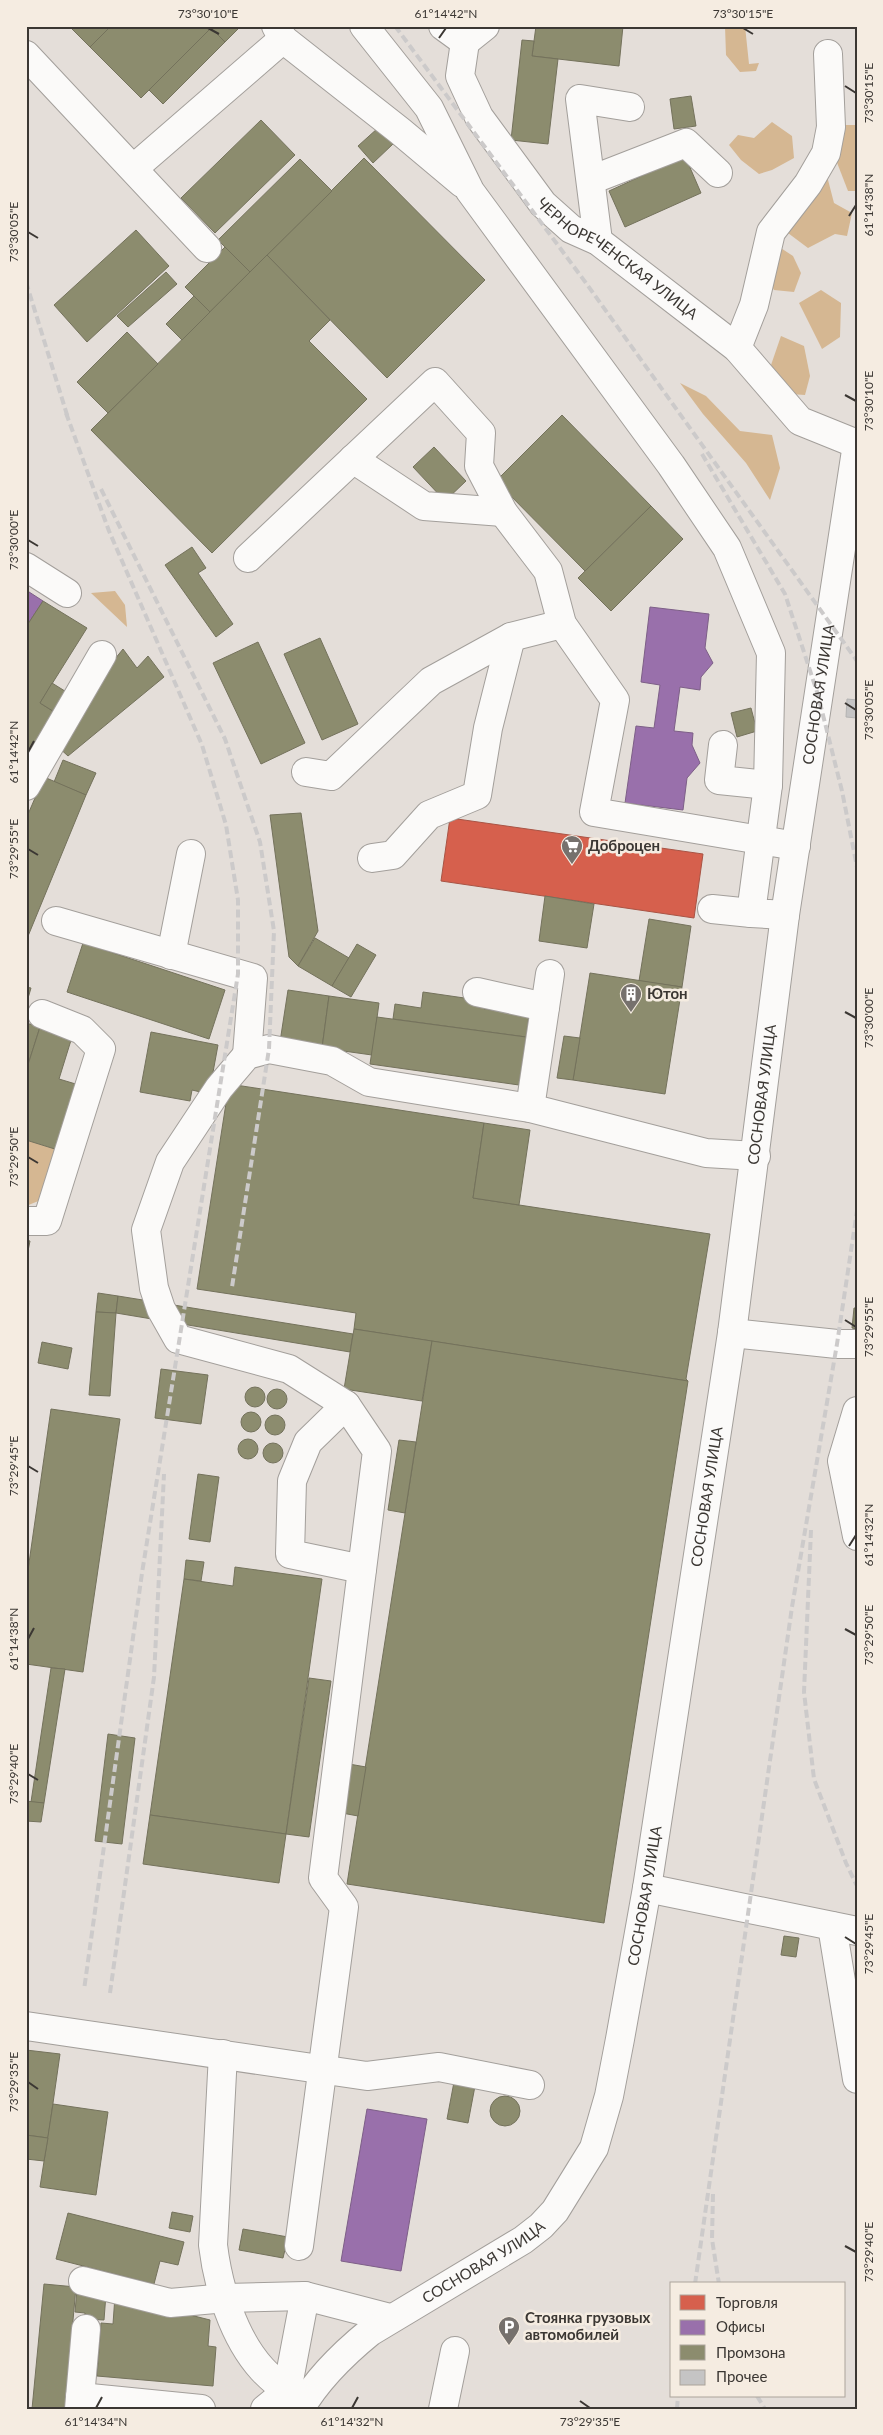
<svg xmlns="http://www.w3.org/2000/svg" width="883" height="2435" font-family="Lato,sans-serif">
<style>
.forest{fill:#d5b792}
.shops{fill:#d6604d;stroke:#a85445}
.offices{fill:#9970ab;stroke:#7d5f87}
.industry{fill:#8c8c6e;stroke:#74725c}
.building{fill:#c5c4c4;stroke:#b3b3b2}
.lines{fill:none;stroke-linecap:round;stroke-linejoin:round}
.minor-casing{stroke:#a39f9b;stroke-width:30}
.major-casing{stroke:#a39f9b;stroke-width:30}
.minor{stroke:#fbfaf9;stroke-width:28}
.major{stroke:#fbfaf9;stroke-width:28}
.rail{stroke:#cccaca;stroke-width:4;stroke-dasharray:8 4;stroke-linecap:butt}
.ticks{fill:none;stroke:#3b3733;stroke-width:2}
.labels{text-anchor:middle;stroke-width:5;stroke-linejoin:round;paint-order:stroke}
.street-label{font-size:15px;fill:#3b3733;stroke:#f5ece1}
.poi-label{font-size:15px;font-weight:bold;fill:#3b3733;stroke:#f5ece1;text-anchor:start}
.neatline{fill:none;stroke:#3b3733;stroke-width:2}
.ticks-label{font-size:12px;text-anchor:middle;fill:#3b3733}
</style>
<rect width="100%" height="100%" fill="#e4ded9"/>
<g class="forest">
<path d="M725 26H745L749 64 759 63 756 71 740 72 726 55Z"/>
<path d="M772 122 792 136 794 158 772 170 759 174 741 160 729 145 738 135 754 138Z"/>
<path d="M840 125H857V191H848L836 160Z"/>
<path d="M827 176 834 203 852 213 847 236 835 234 808 248 784 230Z"/>
<path d="M767 239 793 256 801 273 794 292 774 290 755 258Z"/>
<path d="M821 290 841 303 840 337 822 349 799 303Z"/>
<path d="M781 336 804 346 810 376 805 395 791 394 771 365Z"/>
<path d="M680 383 706 396 740 431 772 435 780 468 770 500 746 463 703 414Z"/>
<path d="M115 591 125 605 127 627 91 593Z"/>
<path d="M26 1140 58 1150 41 1200 26 1206Z"/>
</g>
<path class="shops" d="M450 818 703 854 694 918 441 881Z"/>
<g class="offices">
<path d="M26 590 43 601 26 627Z"/>
<path d="M650 607 709 614 705 648 713 663 701 677 700 690 680 687 674 731 693 733 692 745 700 763 687 778 683 810 625 803 636 726 654 728 660 685 641 682Z"/>
<path d="M367 2109 427 2119 401 2271 341 2261Z"/>
</g>
<g class="industry">
<path d="M69 26H111L90 47Z"/>
<path d="M111 26H209L211 28 141 98 90 47Z"/>
<path d="M209 26H235L238 29 225 42Z"/>
<path d="M536 26H623L619 66 532 56Z"/>
<path d="M211 28 225 42 163 104 149 90Z"/>
<path d="M522 40 534 41 532 56 558 59 548 144 511 140Z"/>
<path d="M691 96 696 126 674 129 670 99Z"/>
<path d="M261 120 295 155 215 233 181 198Z"/>
<path d="M378 128 393 144 373 163 358 146Z"/>
<path d="M685 156 701 193 625 227 609 191Z"/>
<path d="M364 158 485 280 387 378 267 255Z"/>
<path d="M300 159 332 191 250 272 218 240Z"/>
<path d="M136 230 169 266 87 342 54 305Z"/>
<path d="M225 247 250 272 210 312 185 287Z"/>
<path d="M267 255 330 320 309 341 367 399 212 553 91 430Z"/>
<path d="M166 272 177 284 128 327 117 316Z"/>
<path d="M194 296 210 312 182 340 166 324Z"/>
<path d="M127 332 158 364 108 413 77 382Z"/>
<path d="M562 415 651 506 585 571 496 481Z"/>
<path d="M434 447 466 481 445 501 413 467Z"/>
<path d="M651 506 683 539 611 611 578 578Z"/>
<path d="M192 547 206 568 198 573 233 624 216 637 165 565Z"/>
<path d="M43 601 87 628 40 703 56 713 26 761V627Z"/>
<path d="M320 638 358 724 322 740 284 654Z"/>
<path d="M258 642 305 743 261 764 213 663Z"/>
<path d="M123 649 137 668 148 656 164 677 68 756 56 745 95 684Z"/>
<path d="M52 683 68 693 56 713 40 703Z"/>
<path d="M751 708 757 731 737 737 731 713Z"/>
<path d="M63 760 96 773 86 795 54 782Z"/>
<path d="M44 777 86 795 26 941V819Z"/>
<path d="M301 813 318 931 298 966 289 957 270 815Z"/>
<path d="M545 896 594 904 587 948 539 941Z"/>
<path d="M649 919 691 926 682 987 639 981Z"/>
<path d="M315 938 349 958 332 986 298 966Z"/>
<path d="M83 943 225 990 209 1039 67 992Z"/>
<path d="M357 944 376 955 351 997 332 986Z"/>
<path d="M590 973 682 987 665 1094 573 1080Z"/>
<path d="M26 987 31 988 26 1005Z"/>
<path d="M288 990 329 996 322 1048 280 1042Z"/>
<path d="M423 992 485 1001 484 1009 529 1015 526 1037 393 1019 395 1004 421 1008Z"/>
<path d="M329 996 379 1003 372 1055 322 1048Z"/>
<path d="M377 1017 526 1037 519 1085 370 1064Z"/>
<path d="M26 1023 40 1027 26 1071Z"/>
<path d="M40 1027 72 1037 59 1079 79 1085 58 1150 26 1140V1071Z"/>
<path d="M151 1032 218 1045 209 1094 192 1090 190 1101 140 1092Z"/>
<path d="M564 1036 580 1038 573 1080 557 1078Z"/>
<path d="M229 1084 484 1123 473 1198 710 1234 686 1379 688 1381 354 1329 356 1313 197 1289Z"/>
<path d="M484 1123 530 1130 519 1205 473 1198Z"/>
<path d="M26 1240 30 1241 26 1261Z"/>
<path d="M98 1293 118 1296 116 1313 96 1312Z"/>
<path d="M118 1296 353 1334 350 1352 116 1313Z"/>
<path d="M854 1308H857V1329L852 1328Z"/>
<path d="M96 1312 116 1313 110 1396 89 1395Z"/>
<path d="M354 1329 432 1341 422 1401 344 1389Z"/>
<path d="M432 1341 688 1381 604 1923 347 1884Z"/>
<path d="M42 1342 72 1348 68 1369 38 1363Z"/>
<path d="M161 1369 208 1375 201 1424 155 1418Z"/>
<circle cx="255" cy="1397" r="10"/>
<circle cx="277" cy="1399" r="10"/>
<path d="M51 1409 120 1419 83 1672 26 1664V1584Z"/>
<circle cx="251" cy="1422" r="10"/>
<circle cx="275" cy="1425" r="10"/>
<circle cx="248" cy="1449" r="10"/>
<path d="M399 1440 416 1442 405 1513 388 1510Z"/>
<circle cx="273" cy="1453" r="10"/>
<path d="M198 1474 219 1477 210 1542 189 1539Z"/>
<path d="M186 1560 204 1562 201 1581 184 1579Z"/>
<path d="M235 1567 322 1579 286 1834 150 1815 184 1579 233 1586Z"/>
<path d="M51 1668 65 1669 44 1803 31 1802Z"/>
<path d="M309 1678 331 1681 309 1837 286 1834Z"/>
<path d="M108 1734 135 1738 122 1844 95 1841Z"/>
<path d="M349 1764 366 1767 358 1816 342 1813Z"/>
<path d="M26 1801 44 1803 41 1822 26 1821Z"/>
<path d="M150 1815 286 1834 279 1883 143 1864Z"/>
<path d="M784 1936 799 1938 796 1957 781 1955Z"/>
<path d="M26 2050 60 2054 48 2138 26 2135Z"/>
<path d="M454 2082 475 2086 468 2123 447 2119Z"/>
<circle cx="505" cy="2111" r="15"/>
<path d="M53 2104 108 2112 96 2195 40 2187Z"/>
<path d="M26 2135 48 2138 44 2161 26 2159Z"/>
<path d="M172 2212 193 2216 190 2232 169 2228Z"/>
<path d="M68 2213 184 2242 178 2265 160 2261 154 2284 56 2259Z"/>
<path d="M243 2229 288 2237 283 2258 239 2250Z"/>
<path d="M44 2284 76 2287 65 2409H32Z"/>
<path d="M77 2289 106 2294 104 2320 85 2319V2313L75 2312Z"/>
<path d="M115 2296 210 2320 208 2346 216 2347 213 2386 97 2376 101 2323 113 2324Z"/>
</g>
<path class="building" d="M847 699 857 700V718L846 717Z"/>
<g class="lines">
<g class="minor-casing">
<g id="minor">
<path d="M276 26 283 39 400 131 462 183"/>
<path d="M364 26 429 108 470 191 671 465 727 548 771 653 768 785 751 913 785 915"/>
<path d="M443 26 465 42"/>
<path id="s1" d="M465 42 460 76 479 117 543 204 571 229 598 241 737 348 800 421 857 444"/>
<path d="M465 42 485 26"/>
<path d="M26 55 207 248"/>
<path d="M134 168 283 39"/>
<path d="M591 180 686 143 718 173"/>
<path d="M598 241 580 99 630 107"/>
<path d="M737 348 754 305 771 232 808 184 826 153 831 127 828 54"/>
<path d="M353 459 424 506 503 512"/>
<path d="M248 558 435 382 481 433 479 466 503 512 548 571 562 624 615 700 594 812 796 846"/>
<path d="M26 567 67 593"/>
<path d="M723 745 719 780 768 785"/>
<path d="M306 772 331 776 431 681 511 637 562 624"/>
<path d="M26 786 102 655"/>
<path d="M372 858 393 855 429 815 477 795 488 728 511 637"/>
<path d="M712 909 751 913"/>
<path d="M56 921 253 978 247 1055"/>
<path d="M171 955 191 854"/>
<path d="M477 992 545 1007"/>
<path d="M530 1108 550 974"/>
<path d="M26 1221H47L101 1049 82 1030 42 1014"/>
<path d="M732 1333 837 1344H857"/>
<path d="M346 1405 308 1442 292 1481 290 1554 362 1569"/>
<path d="M857 1411 842 1461 857 1536"/>
<path d="M647 1888 857 1931"/>
<path d="M832 1926 857 2079"/>
<path d="M26 2026 367 2076 439 2067 530 2085"/>
<path d="M223 2054 213 2245C218 2286 233 2337 262 2369 274 2382 289 2393 303 2404"/>
<path d="M299 2246 344 1907 323 1878 377 1451 346 1405 289 1369 178 1339 161 1309 154 1288 146 1230 170 1162 219 1088 247 1055 269 1049 332 1061 369 1082 530 1108 706 1153 756 1156"/>
<path d="M83 2281 170 2303 226 2298 305 2296 390 2318"/>
<path d="M80 2397 201 2409"/>
<path d="M79 2409 86 2329"/>
<path d="M265 2409 287 2391 305 2296"/>
<path d="M443 2409 455 2351"/>
</g>
</g>
<g class="major-casing">
<g id="major">
<path id="s2" d="M300 2409C318 2378 343 2354 370 2332L523 2240 541 2226 555 2211 594 2148 609 2096 620 2039 647 1888 732 1333 785 915 857 444"/>
</g>
</g>
<use href="#minor" class="minor"/>
<use href="#major" class="major"/>
<g class="rail">
<path d="M395 26 586 283 857 661"/>
<path d="M26 282 68 418"/>
<path d="M66 413 109 531 202 745 226 825 238 900V974L142 1573 84 1990"/>
<path d="M702 454 785 594 818 695 842 791 857 867"/>
<path d="M101 489 225 739 260 842 274 931 269 1049 232 1287"/>
<path d="M811 1530 804 1692 814 1779 846 1863 857 1886"/>
<path d="M110 1993 154 1677 164 1474"/>
<path d="M713 2194 712 2239 719 2284"/>
<path d="M695 2284 792 1607 837 1344 857 1211"/>
<path d="M757 2396 765 2409"/>
<path d="M677 2409 678 2396"/>
</g>
</g>
<path class="ticks" d="M208 28 219 34M743 28 753 34M439 38 446 28M845 86 856 93M849 216 856 205M28 232 38 238M845 395 856 401M28 540 38 546M845 703 856 710M28 752 34 741M28 849 38 855M845 1012 856 1018M28 1157 38 1163M845 1320 856 1327M28 1466 38 1472M849 1546 856 1535M845 1629 856 1635M28 1639 34 1628M28 1774 38 1780M845 1937 856 1944M28 2082 38 2089M845 2246 856 2252M580 2401 590 2408M96 2408 102 2397M352 2408 358 2397"/>
<defs>
<g id="supermarket-pin" transform="scale(1.125)"><path d="M0 17L-7.5 6A9.5 9.5 0 1 1 7.5 6Z" fill="#76716d" stroke="#f5ece1"/><path d="M-6-5.5h2.5l.6 2H6L4.5 2H-2.5L-4.4-4H-6ZM-1.5 3.2a1.3 1.3 0 1 0 .1 0ZM3 3.2a1.3 1.3 0 1 0 .1 0Z" fill="#fff"/></g>
<g id="building-pin" transform="scale(1.125)"><path d="M0 17L-7.5 6A9.5 9.5 0 1 1 7.5 6Z" fill="#76716d" stroke="#f5ece1"/><path d="M-4-6H4V6H1V3H-1V6H-4ZM-2.5-4.3h1.7v1.8h-1.7ZM.8-4.3h1.7v1.8H.8ZM-2.5-1h1.7V.8h-1.7ZM.8-1h1.7V.8H.8Z" fill="#fff"/></g>
<g id="parking-pin" transform="scale(1.125)"><path d="M0 17L-7.5 6A9.5 9.5 0 1 1 7.5 6Z" fill="#76716d" stroke="#f5ece1"/><path d="M-3.5-5.5H1a3.5 3.5 0 0 1 0 7H-1V5.5H-3.5ZM-1-3.4V-.6H.8a1.4 1.4 0 0 0 0-2.8Z" fill="#fff"/></g>
</defs>
<g fill-rule="evenodd">
<use href="#supermarket-pin" x="572" y="846"/>
<use href="#building-pin" x="631" y="994"/>
<use href="#parking-pin" x="509" y="2327"/>
</g>
<g class="labels">
<g class="street-label">
<text dy="5" stroke="none"><textPath href="#s1" startOffset="280">ЧЕРНОРЕЧЕНСКАЯ УЛИЦА</textPath></text>
<text dy="5" stroke="none"><textPath href="#s2" startOffset="1872">СОСНОВАЯ УЛИЦА</textPath></text>
<text dy="5" stroke="none"><textPath href="#s2" startOffset="1468">СОСНОВАЯ УЛИЦА</textPath></text>
<text dy="5" stroke="none"><textPath href="#s2" startOffset="1062">СОСНОВАЯ УЛИЦА</textPath></text>
<text dy="5" stroke="none"><textPath href="#s2" startOffset="658">СОСНОВАЯ УЛИЦА</textPath></text>
<text dy="5" stroke="none"><textPath href="#s2" startOffset="238">СОСНОВАЯ УЛИЦА</textPath></text>
</g>
<g class="poi-label">
<text x="588" y="851">Доброцен</text>
<text x="647" y="999">Ютон</text>
<text x="525" y="2323">Стоянка грузовых<tspan x="525" dy="17">автомобилей</tspan></text>
</g>
</g>
<rect width="883" height="2435" fill="none" stroke="#f5ece1" stroke-width="55"/>
<rect x="670" y="2282" width="175" height="115" fill="#f5ece1" stroke="#aba49b"/>
<rect x="680" y="2295" width="25" height="15" fill="#d6604d" stroke="#aba49b"/>
<text x="716" y="2308" font-size="15" fill="#3b3733">Торговля</text>
<rect x="680" y="2320" width="25" height="15" fill="#9970ab" stroke="#aba49b"/>
<text x="716" y="2332" font-size="15" fill="#3b3733">Офисы</text>
<rect x="680" y="2345" width="25" height="15" fill="#8c8c6e" stroke="#aba49b"/>
<text x="716" y="2358" font-size="15" fill="#3b3733">Промзона</text>
<rect x="680" y="2370" width="25" height="15" fill="#c5c4c4" stroke="#aba49b"/>
<text x="716" y="2382" font-size="15" fill="#3b3733">Прочее</text>
<rect x="28" y="28" width="828" height="2380" class="neatline"/>
<g class="ticks-label">
<text x="208" y="18">73°30'10"E</text>
<text x="446" y="18">61°14'42"N</text>
<text x="743" y="18">73°30'15"E</text>
<text transform="translate(869 93) rotate(-90)" y="4">73°30'15"E</text>
<text transform="translate(869 205) rotate(-90)" y="4">61°14'38"N</text>
<text transform="translate(14 232) rotate(-90)" y="4">73°30'05"E</text>
<text transform="translate(869 401) rotate(-90)" y="4">73°30'10"E</text>
<text transform="translate(14 540) rotate(-90)" y="4">73°30'00"E</text>
<text transform="translate(869 710) rotate(-90)" y="4">73°30'05"E</text>
<text transform="translate(14 752) rotate(-90)" y="4">61°14'42"N</text>
<text transform="translate(14 849) rotate(-90)" y="4">73°29'55"E</text>
<text transform="translate(869 1018) rotate(-90)" y="4">73°30'00"E</text>
<text transform="translate(14 1157) rotate(-90)" y="4">73°29'50"E</text>
<text transform="translate(869 1327) rotate(-90)" y="4">73°29'55"E</text>
<text transform="translate(14 1466) rotate(-90)" y="4">73°29'45"E</text>
<text transform="translate(869 1535) rotate(-90)" y="4">61°14'32"N</text>
<text transform="translate(869 1635) rotate(-90)" y="4">73°29'50"E</text>
<text transform="translate(14 1639) rotate(-90)" y="4">61°14'38"N</text>
<text transform="translate(14 1774) rotate(-90)" y="4">73°29'40"E</text>
<text transform="translate(869 1944) rotate(-90)" y="4">73°29'45"E</text>
<text transform="translate(14 2082) rotate(-90)" y="4">73°29'35"E</text>
<text transform="translate(869 2252) rotate(-90)" y="4">73°29'40"E</text>
<text x="96" y="2426">61°14'34"N</text>
<text x="352" y="2426">61°14'32"N</text>
<text x="590" y="2426">73°29'35"E</text>
</g>
</svg>
